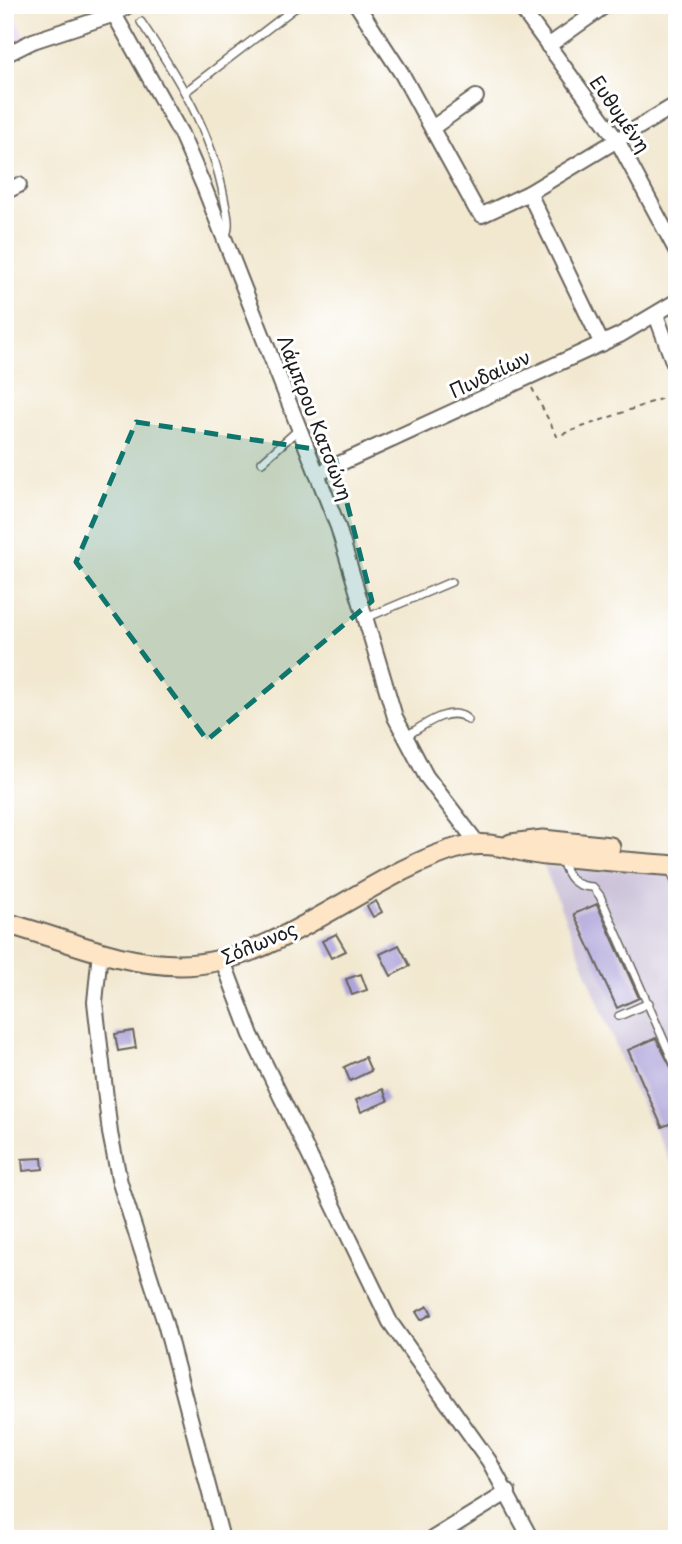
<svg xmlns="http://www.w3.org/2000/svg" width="682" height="1544" font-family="'Playpen Sans',sans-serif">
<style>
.built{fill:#e9d2ee}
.industrial{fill:#c9bfd7}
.building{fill:#aea4da}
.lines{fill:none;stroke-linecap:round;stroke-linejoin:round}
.lane-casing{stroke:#67635b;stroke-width:10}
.street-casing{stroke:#67635b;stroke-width:18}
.secondary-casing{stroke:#67635b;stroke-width:23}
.path{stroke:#67635b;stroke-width:2;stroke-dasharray:5 5;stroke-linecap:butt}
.lane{stroke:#fff;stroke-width:7}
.street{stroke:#fff;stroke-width:14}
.secondary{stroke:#fde5c5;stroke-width:19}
.marked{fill:#0f766e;fill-opacity:0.2;stroke:#0f766e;stroke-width:5;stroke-dasharray:14 9;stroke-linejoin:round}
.labels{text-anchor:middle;stroke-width:6;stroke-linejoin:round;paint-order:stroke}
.street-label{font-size:19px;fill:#1c1c1c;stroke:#fff}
</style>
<rect width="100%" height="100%" fill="#fff"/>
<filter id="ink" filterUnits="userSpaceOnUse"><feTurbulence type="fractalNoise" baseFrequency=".0143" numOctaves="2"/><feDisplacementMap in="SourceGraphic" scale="14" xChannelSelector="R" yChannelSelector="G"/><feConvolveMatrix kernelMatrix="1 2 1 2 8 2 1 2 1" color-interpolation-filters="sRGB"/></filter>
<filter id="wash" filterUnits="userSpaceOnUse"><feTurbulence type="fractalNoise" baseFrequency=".00686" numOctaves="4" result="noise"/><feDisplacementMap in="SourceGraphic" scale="28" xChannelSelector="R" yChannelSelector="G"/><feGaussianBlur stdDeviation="1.57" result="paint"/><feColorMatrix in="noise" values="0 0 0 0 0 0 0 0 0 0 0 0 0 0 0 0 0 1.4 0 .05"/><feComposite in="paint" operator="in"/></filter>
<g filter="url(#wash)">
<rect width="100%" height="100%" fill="#f2e8d0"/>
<path class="built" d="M5 5H12L24 38 5 49Z"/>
<path class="industrial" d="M544 866 677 872V1174L631 1084Z"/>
<g id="blocks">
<g class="building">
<path d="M376 901 382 912 373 917 367 906Z"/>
<path d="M597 904 639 998 617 1008 574 914Z"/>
<path d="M336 934 346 951 331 958 322 941Z"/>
<path d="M399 945 410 966 391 976 380 954Z"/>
<path d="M361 974 367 990 352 995 346 979Z"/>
<path d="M133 1031 136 1048 118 1051 115 1034Z"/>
<path d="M656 1038 677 1079V1121L662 1127 628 1050Z"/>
<path d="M365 1057 371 1071 350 1081 344 1067Z"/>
<path d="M383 1089 388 1101 361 1112 356 1100Z"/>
<path d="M42 1158 43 1169 23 1171 22 1159Z"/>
<path d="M428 1306 432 1314 421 1320 416 1312Z"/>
</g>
</g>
</g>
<g filter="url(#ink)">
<use href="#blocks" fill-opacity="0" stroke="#67635b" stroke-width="2"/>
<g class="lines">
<g class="lane-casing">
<g id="lane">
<path d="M141 22C178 77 212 132 224 198 226 210 231 224 226 235"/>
<path d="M185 92 296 7"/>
<path d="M262 462 299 429"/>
<path d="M366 618 451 582"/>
<path d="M405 737C421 727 451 703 468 720"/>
<path d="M562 860C567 877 574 887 593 887L600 896 677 1070"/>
<path d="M670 869 677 886"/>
<path d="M619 1016 649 1003"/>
</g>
</g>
<g class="street-casing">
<g id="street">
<path d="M109 5 181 134 204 187 338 527 395 717 426 776 478 844"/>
<path d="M357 5 402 74 476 209 482 215 529 193 677 104"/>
<path d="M519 5 617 140 677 252"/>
<path d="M675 5 677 7"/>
<path d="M548 46 606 5"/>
<path d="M5 55 33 41 115 14 129 5"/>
<path d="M432 128 476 97"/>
<path d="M5 192 19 185"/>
<path d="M529 193 602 344"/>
<path d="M656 315 677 372"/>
<path d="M317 474 620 335 677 301"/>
<path d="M100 952 95 1002 110 1133 120 1183 165 1323 222 1539"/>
<path d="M223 961 251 1035 390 1322 489 1461 531 1539"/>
<path d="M432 1539 508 1492"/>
</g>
</g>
<g class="secondary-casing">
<g id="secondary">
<path d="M511 844 543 840 610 847"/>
<path d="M5 923C63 938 119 965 180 965 278 965 367 873 461 847 490 839 516 852 545 855 588 859 633 863 677 866"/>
</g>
</g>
<path class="path" d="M532 388 557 436 677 393"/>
<use href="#lane" class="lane"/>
<use href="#street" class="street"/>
<use href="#secondary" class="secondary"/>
</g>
</g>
<path class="marked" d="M136 422 334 452 372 601 207 740 76 562Z"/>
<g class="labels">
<g class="street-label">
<text transform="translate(620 114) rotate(55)" y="7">Ευθυμένη</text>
<text transform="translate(490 374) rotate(-25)" y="7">Πινδαίων</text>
<text transform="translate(315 418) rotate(69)" y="7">Λάμπρου Κατσώνη</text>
<text transform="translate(259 943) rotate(-23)" y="7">Σόλωνος</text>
</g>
</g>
<rect width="682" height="1544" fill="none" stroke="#fff" stroke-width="28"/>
</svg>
